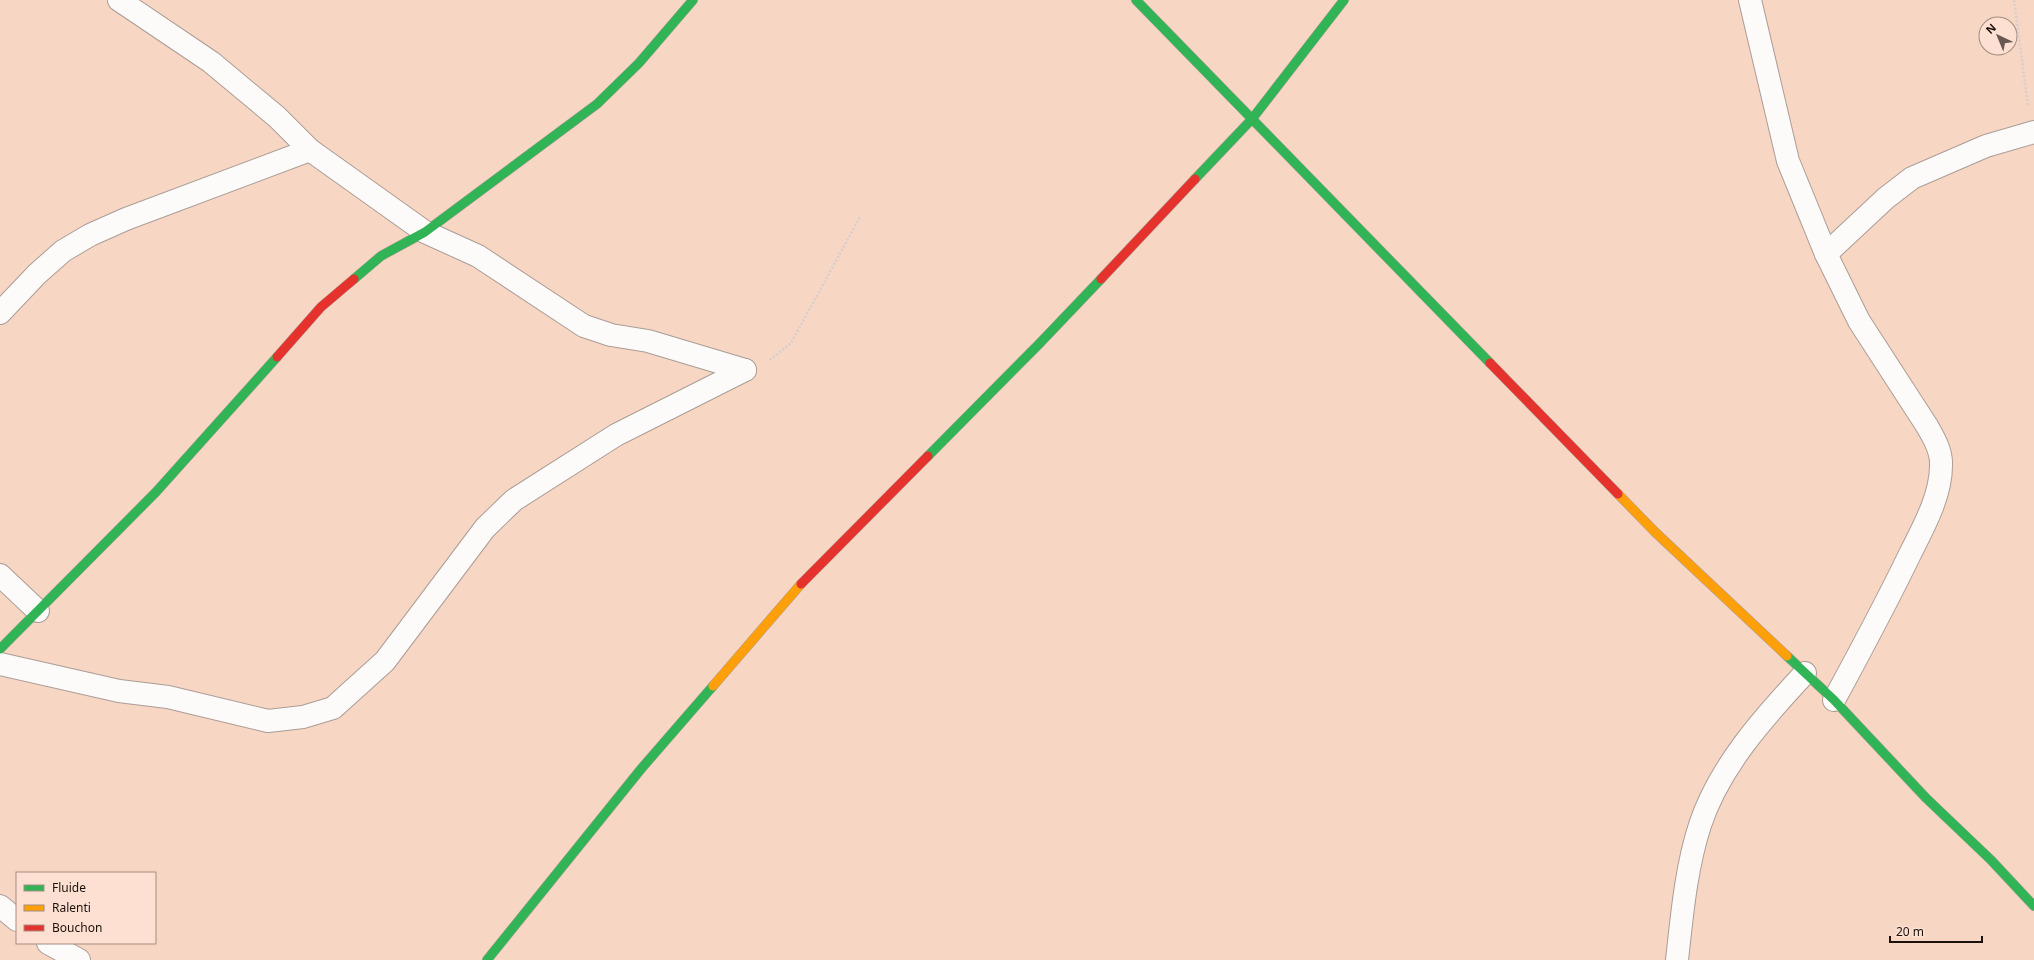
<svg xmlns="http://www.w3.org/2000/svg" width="2034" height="960" font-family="'Noto Sans',sans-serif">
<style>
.green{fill:#f8d6c4;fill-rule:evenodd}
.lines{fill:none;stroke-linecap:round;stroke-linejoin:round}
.street-casing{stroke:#aa9d96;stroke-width:24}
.fast-casing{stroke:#aa9d96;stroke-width:10}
.slow-casing{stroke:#aa9d96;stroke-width:10}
.jam-casing{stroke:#aa9d96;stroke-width:10}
.path{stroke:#d4cfcc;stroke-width:2.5;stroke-dasharray:2 2;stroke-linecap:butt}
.street{stroke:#fdfbfa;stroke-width:22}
.fast{stroke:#30b455;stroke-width:9}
.slow{stroke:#ff9f0a;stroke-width:9}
.jam{stroke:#e5322d;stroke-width:9}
</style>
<rect width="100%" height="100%" fill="#f3e4db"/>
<path class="green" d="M0 0H2034V960H0ZM1986 24H2010V48H1986ZM17 873H155V943H17Z"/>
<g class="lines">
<g class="street-casing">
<g id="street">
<path d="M119 0 211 62 277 117 310 150 425 232 478 256 584 326 611 335 648 341 745 370"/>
<path d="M1750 0 1788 161 1826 254 1859 321 1927 426C1934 438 1942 452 1941 466 1941 496 1923 528 1910 554 1886 604 1860 652 1834 700"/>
<path d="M1826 254 1886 198 1912 178 1986 146 2034 132"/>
<path d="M0 313 37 274 63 251 90 235 126 219 310 150"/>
<path d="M0 575 38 611"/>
<path d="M0 664 119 691 168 697 268 721 303 717 333 708 385 661 485 528 514 500 616 435 745 370"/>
<path d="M0 906 17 920"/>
<path d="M48 943 79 960"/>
<path d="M1677 960C1682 915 1686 868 1700 825 1719 767 1764 717 1805 673"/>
</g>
</g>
<g class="fast-casing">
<g id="fast">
<path d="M1136 0 1490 363"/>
<path d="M1195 179 1252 119 1344 0"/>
<path d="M354 279 381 256 425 232 597 104 639 63 693 0"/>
<path d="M928 456 1040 343 1101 279"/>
<path d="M0 649 156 492 277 357"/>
<path d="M1787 656 1834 700 1926 798 1991 860 2034 906"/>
<path d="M487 960 641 769 713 686"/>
</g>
</g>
<g class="slow-casing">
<g id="slow">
<path d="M1618 494 1655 532 1787 656"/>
<path d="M713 686 801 584"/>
</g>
</g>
<g class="jam-casing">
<g id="jam">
<path d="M1101 279 1195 179"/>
<path d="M277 357 321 307 354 279"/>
<path d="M1490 363 1618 494"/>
<path d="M801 584 928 456"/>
</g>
</g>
<g class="path">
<path d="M2014 0 2028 106"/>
<path d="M770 360 791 343 860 217"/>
</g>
<use href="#street" class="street"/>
<use href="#fast" class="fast"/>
<use href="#slow" class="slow"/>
<use href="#jam" class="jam"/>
</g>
<rect x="16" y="872" width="140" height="72" fill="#fde0d1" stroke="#a38d81"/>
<rect x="24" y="885" width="20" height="6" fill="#30b455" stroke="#a38d81"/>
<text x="52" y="892" font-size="12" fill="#1c100a">Fluide</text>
<rect x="24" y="905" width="20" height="6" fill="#ff9f0a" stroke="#a38d81"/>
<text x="52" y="912" font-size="12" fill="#1c100a">Ralenti</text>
<rect x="24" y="925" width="20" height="6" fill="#e5322d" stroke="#a38d81"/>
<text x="52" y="932" font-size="12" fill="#1c100a">Bouchon</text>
<g transform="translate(1998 36) rotate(316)"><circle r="19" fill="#fde0d1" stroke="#a38d81"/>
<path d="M0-3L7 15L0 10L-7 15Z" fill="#675a53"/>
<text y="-6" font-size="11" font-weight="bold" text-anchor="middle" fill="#1c100a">N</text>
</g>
<path d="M1890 936v6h92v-6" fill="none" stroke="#1c100a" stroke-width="2"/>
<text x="1896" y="936" font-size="12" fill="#1c100a" stroke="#fde0d1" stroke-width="3" paint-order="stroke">20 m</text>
</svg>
